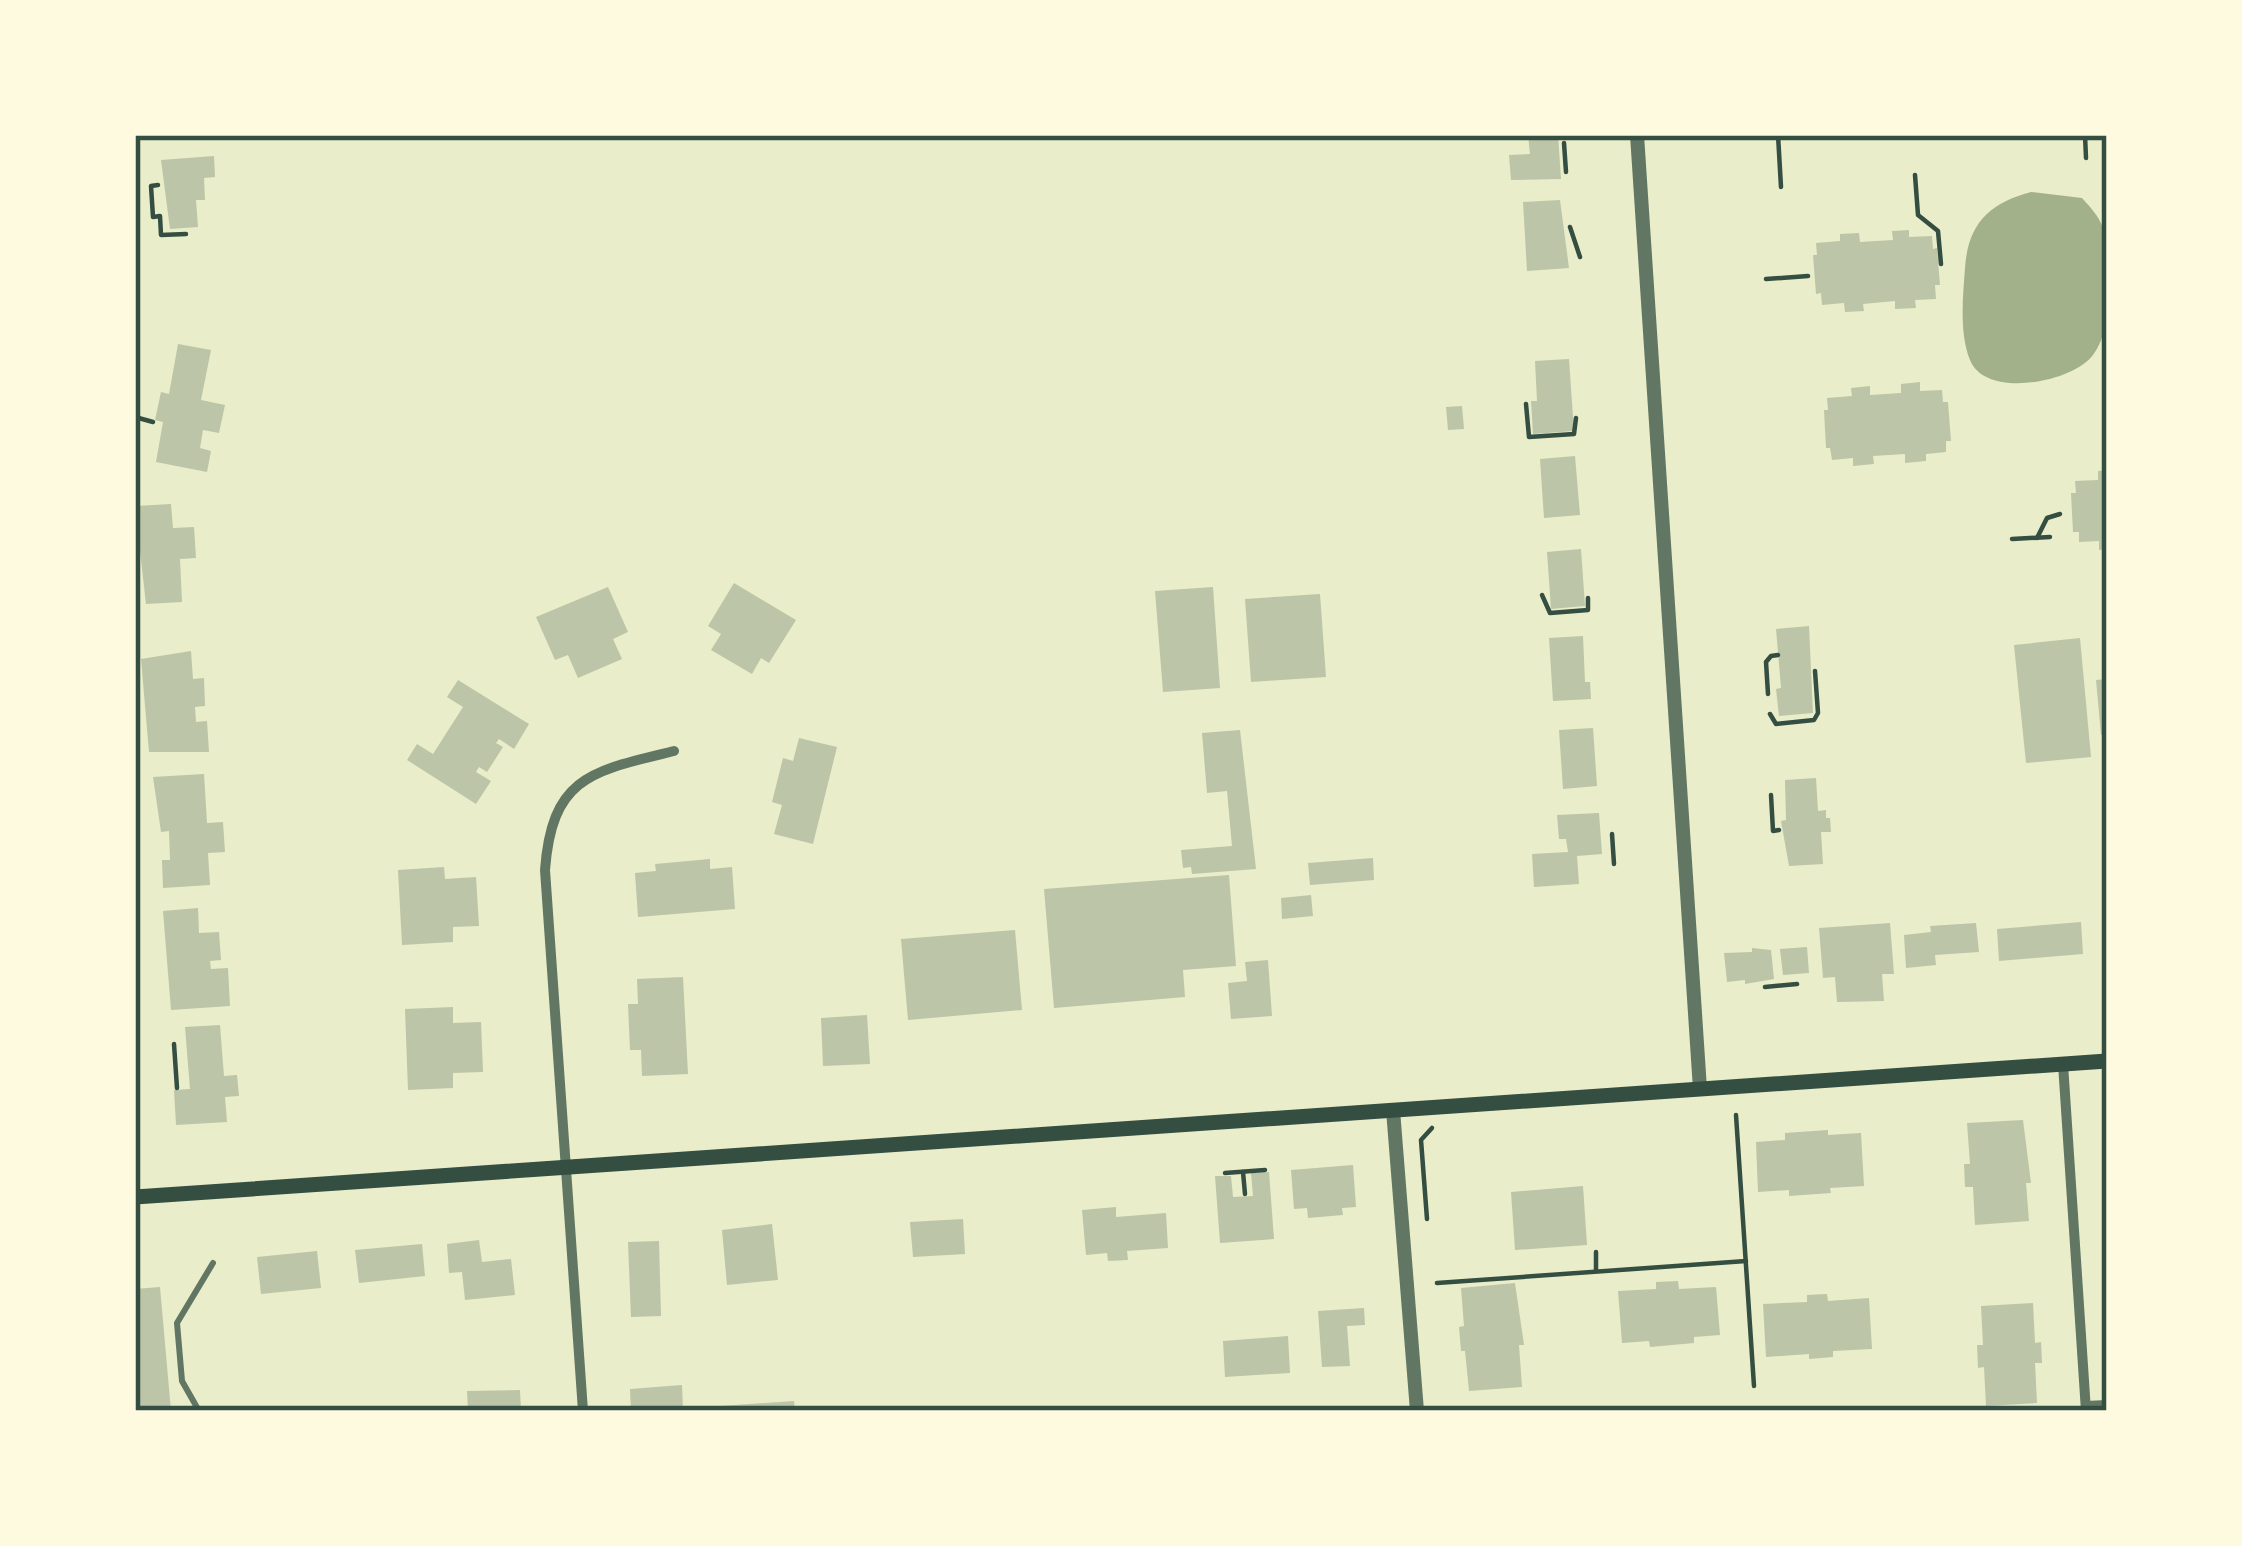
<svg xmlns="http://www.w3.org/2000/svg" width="2242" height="1546" font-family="Commissioner,sans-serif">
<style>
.water{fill:#a3b18a}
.building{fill:#bcc5a7}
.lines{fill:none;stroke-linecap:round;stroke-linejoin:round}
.path{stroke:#344e41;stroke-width:4.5}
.service{stroke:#617663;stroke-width:6}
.minor{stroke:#617663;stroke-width:10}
.tertiary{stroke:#617663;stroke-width:14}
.secondary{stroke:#344e41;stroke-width:15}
.neatline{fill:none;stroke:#344e41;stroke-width:4.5}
</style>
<rect width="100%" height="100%" fill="#e9edc9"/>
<path class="water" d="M2031 192 2082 198C2090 207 2099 216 2103 228 2112 262 2115 326 2093 355 2072 383 1985 399 1970 360 1959 333 1963 296 1965 268 1968 224 1989 203 2031 192Z"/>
<g class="building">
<path d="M1528 135H1558L1561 179 1511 180 1509 155 1530 154Z"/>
<path d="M214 156 215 177 204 178 205 200H196L198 227 170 229 161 160Z"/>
<path d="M1560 200 1569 268 1527 271 1523 202Z"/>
<path d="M1909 230V237L1932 236 1933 249 1937 248 1940 285H1935L1936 299 1915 300 1916 308 1895 309V301L1863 304 1864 311 1845 312 1844 303 1822 305 1821 293 1816 294 1813 255H1817L1816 243 1840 241V234L1859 233 1860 242 1893 240 1892 231Z"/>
<path d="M178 344 211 350 201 400 225 405 219 433 203 430 200 448 211 451 207 472 156 462 163 422 155 420 161 392 169 394Z"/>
<path d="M1569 359 1574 431 1533 434 1531 401H1537L1535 361Z"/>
<path d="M1920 382V391L1942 390 1943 402H1948L1951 441H1946V452L1926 454V461L1905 463V454L1873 456 1874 464 1853 466V458L1832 460 1830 448H1826L1824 410H1828L1827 398 1852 396 1851 388 1870 386V395L1901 393V384Z"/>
<path d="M1462 406 1464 429 1448 430 1446 407Z"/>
<path d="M1575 456 1580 515 1544 518 1540 459Z"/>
<path d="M2107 470V549L2099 550V541L2079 542V532H2073L2071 493H2076L2075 481 2098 480V471Z"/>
<path d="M171 504 173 528 194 527 196 558 180 559 182 602 146 604 135 506Z"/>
<path d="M1581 549 1585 606 1551 609 1547 552Z"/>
<path d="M734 583 796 620 769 663 761 658 752 674 711 650 721 634 708 626Z"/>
<path d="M608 587 628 632 613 639 622 659 578 678 568 655 555 660 536 617Z"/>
<path d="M1213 587 1220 688 1163 692 1155 591Z"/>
<path d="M1320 594 1326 677 1251 682 1245 599Z"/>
<path d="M1809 626 1813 713 1779 716 1776 689 1781 688 1776 629Z"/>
<path d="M1583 636 1585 682H1590L1591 699 1553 701 1549 638Z"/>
<path d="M2080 638 2091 757 2026 763 2014 645Z"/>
<path d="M191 651 193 679 204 678 205 706 195 707 196 722 207 721 209 752H149L141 659Z"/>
<path d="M2107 679V734L2101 735 2096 680Z"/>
<path d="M458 680 529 724 514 749 499 739 496 743 503 747 487 772 479 767 476 772 491 781 476 804 407 760 417 744 433 754 463 707 447 697Z"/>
<path d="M1593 728 1597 786 1563 789 1559 730Z"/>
<path d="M1240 730 1256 869 1192 874 1191 867 1183 868 1181 850 1232 846 1227 791 1207 793 1202 733Z"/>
<path d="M799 738 837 747 813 844 774 834 782 805 772 802 783 758 793 761Z"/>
<path d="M204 774 207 823 223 822 225 852 208 853 210 885 163 888 162 860H170L169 831 161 832 153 777Z"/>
<path d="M1816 778 1818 811 1826 810V818H1830L1831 832H1821L1823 864 1789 866 1781 821 1786 820 1785 780Z"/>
<path d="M1599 813 1602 854 1577 856 1579 884 1534 887 1532 854 1568 852 1566 839H1559L1557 815Z"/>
<path d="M1373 858 1374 880 1310 885 1308 863Z"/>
<path d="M710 859V869L732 867 735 909 638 917 635 873 656 871 655 864Z"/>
<path d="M444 867 445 879 476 877 479 926 453 927V942L402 945 398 870Z"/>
<path d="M1229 875 1236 966 1183 970 1185 997 1054 1008 1044 889Z"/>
<path d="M1311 895 1313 916 1282 919 1281 898Z"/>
<path d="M198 908 199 933 219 932 221 960 210 961 211 969 228 968 230 1006 171 1010 163 911Z"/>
<path d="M2081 922 2083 954 1999 961 1997 929Z"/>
<path d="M1890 923 1894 974H1882L1884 1001 1837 1002 1835 977 1823 978 1819 928Z"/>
<path d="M1976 923 1979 952 1935 955 1936 965 1906 968 1904 935 1931 932 1930 926Z"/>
<path d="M1015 930 1022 1010 908 1020 901 939Z"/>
<path d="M1807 947 1809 973 1783 975 1780 949Z"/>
<path d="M1752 948 1771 950 1774 979 1745 984V980L1727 982 1724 953 1752 952Z"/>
<path d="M1268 960 1272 1016 1231 1019 1228 983 1247 981 1245 962Z"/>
<path d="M683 977 688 1074 642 1076 641 1050H630L628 1004H638L637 979Z"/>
<path d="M453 1007V1023L481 1022 483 1072 453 1073V1088L408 1090 405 1009Z"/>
<path d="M867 1015 870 1064 823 1066 821 1018Z"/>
<path d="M220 1025 224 1076 237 1075 239 1096 225 1097 227 1122 176 1125 174 1090 190 1089 185 1027Z"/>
<path d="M2023 1120 2031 1183H2026L2029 1221 1975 1225 1973 1187H1965L1964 1164H1970L1967 1123Z"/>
<path d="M1828 1130V1135L1861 1133 1864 1186 1830 1188 1831 1193 1789 1196V1190L1758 1192 1756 1142 1785 1140V1133Z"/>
<path d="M1353 1165 1356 1207 1342 1208 1343 1215 1308 1218 1307 1208 1294 1209 1291 1170Z"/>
<path d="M1269 1172 1274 1239 1220 1243 1215 1176H1231L1233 1197 1253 1196 1251 1173Z"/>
<path d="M1583 1186 1587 1245 1515 1250 1511 1192Z"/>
<path d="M1116 1207V1217L1166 1213 1168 1248 1127 1251 1128 1260 1108 1261 1107 1253 1086 1255 1082 1210Z"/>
<path d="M963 1219 965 1254 913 1257 910 1222Z"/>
<path d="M772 1224 778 1280 727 1285 722 1230Z"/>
<path d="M479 1240 482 1262 511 1259 515 1295 465 1300 462 1272 449 1273 447 1244Z"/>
<path d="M659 1241 661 1316 631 1317 628 1242Z"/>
<path d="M422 1244 425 1276 359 1283 355 1250Z"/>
<path d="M317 1251 321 1288 261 1294 257 1257Z"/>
<path d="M1678 1281 1679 1289 1716 1287 1720 1335 1694 1337V1343L1650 1347 1649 1341 1622 1343 1618 1291 1656 1289V1282Z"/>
<path d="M1515 1283 1524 1345H1519L1522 1387 1469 1391 1465 1351H1461L1459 1327 1464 1326 1461 1288Z"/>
<path d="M160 1287 171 1411H135V1289Z"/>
<path d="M1827 1294 1828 1301 1869 1298 1872 1349 1833 1351V1357L1809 1359V1354L1766 1357 1763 1304 1807 1302V1295Z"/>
<path d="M2033 1303 2035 1343 2041 1342 2042 1363H2035L2037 1403 1986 1406 1984 1367 1978 1368 1977 1345H1983L1981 1306Z"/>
<path d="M1364 1308 1365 1325 1347 1326 1350 1366 1322 1367 1318 1311Z"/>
<path d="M1288 1336 1290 1373 1225 1377 1223 1341Z"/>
<path d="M682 1385 683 1411H631L630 1389Z"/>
<path d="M520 1390 521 1411H468L467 1391Z"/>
<path d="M794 1401 795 1411H721L720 1406Z"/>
</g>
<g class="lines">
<g class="path">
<path d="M1778 135 1781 187"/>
<path d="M2085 135 2086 158"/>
<path d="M1564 143 1566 172"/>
<path d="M1915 175 1918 215 1938 231 1941 264"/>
<path d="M158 185 151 186 153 217 160 216 161 235 186 234"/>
<path d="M1570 227 1580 257"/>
<path d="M1766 279 1808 276"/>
<path d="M1526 404 1529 437 1574 434 1576 418"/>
<path d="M135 417 153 422"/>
<path d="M2037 538 2047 518 2060 514"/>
<path d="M2012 539 2050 537"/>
<path d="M1542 595 1550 613 1588 610V598"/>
<path d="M1768 694 1766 662 1771 656 1778 655"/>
<path d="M1770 714 1776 724 1814 720 1818 713 1815 671"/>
<path d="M1771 795 1773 831 1779 830"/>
<path d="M1612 834 1614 864"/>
<path d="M1765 987 1797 984"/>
<path d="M174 1044 177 1088"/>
<path d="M1736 1115 1754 1386"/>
<path d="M1243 1172 1245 1194"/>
<path d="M1225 1173 1265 1170"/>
<path d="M1427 1219 1421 1140 1432 1128"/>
<path d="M1596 1270V1252"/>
<path d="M1437 1283 1746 1261"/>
</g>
<path class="service" d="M199 1411 182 1381 177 1323 213 1263"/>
<g class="minor">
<path d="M2063 1064 2086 1411"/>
<path d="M2086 1406 2107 1405"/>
<path d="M583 1411 545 870C552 776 592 771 674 751"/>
</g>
<g class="tertiary">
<path d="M1637 135 1700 1089"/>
<path d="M1393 1110 1417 1411"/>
</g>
<path class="secondary" d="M135 1197 2107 1061"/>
</g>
<rect width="2242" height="1546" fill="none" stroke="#fefae0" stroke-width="276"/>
<rect x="138" y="138" width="1966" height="1270" class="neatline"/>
</svg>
